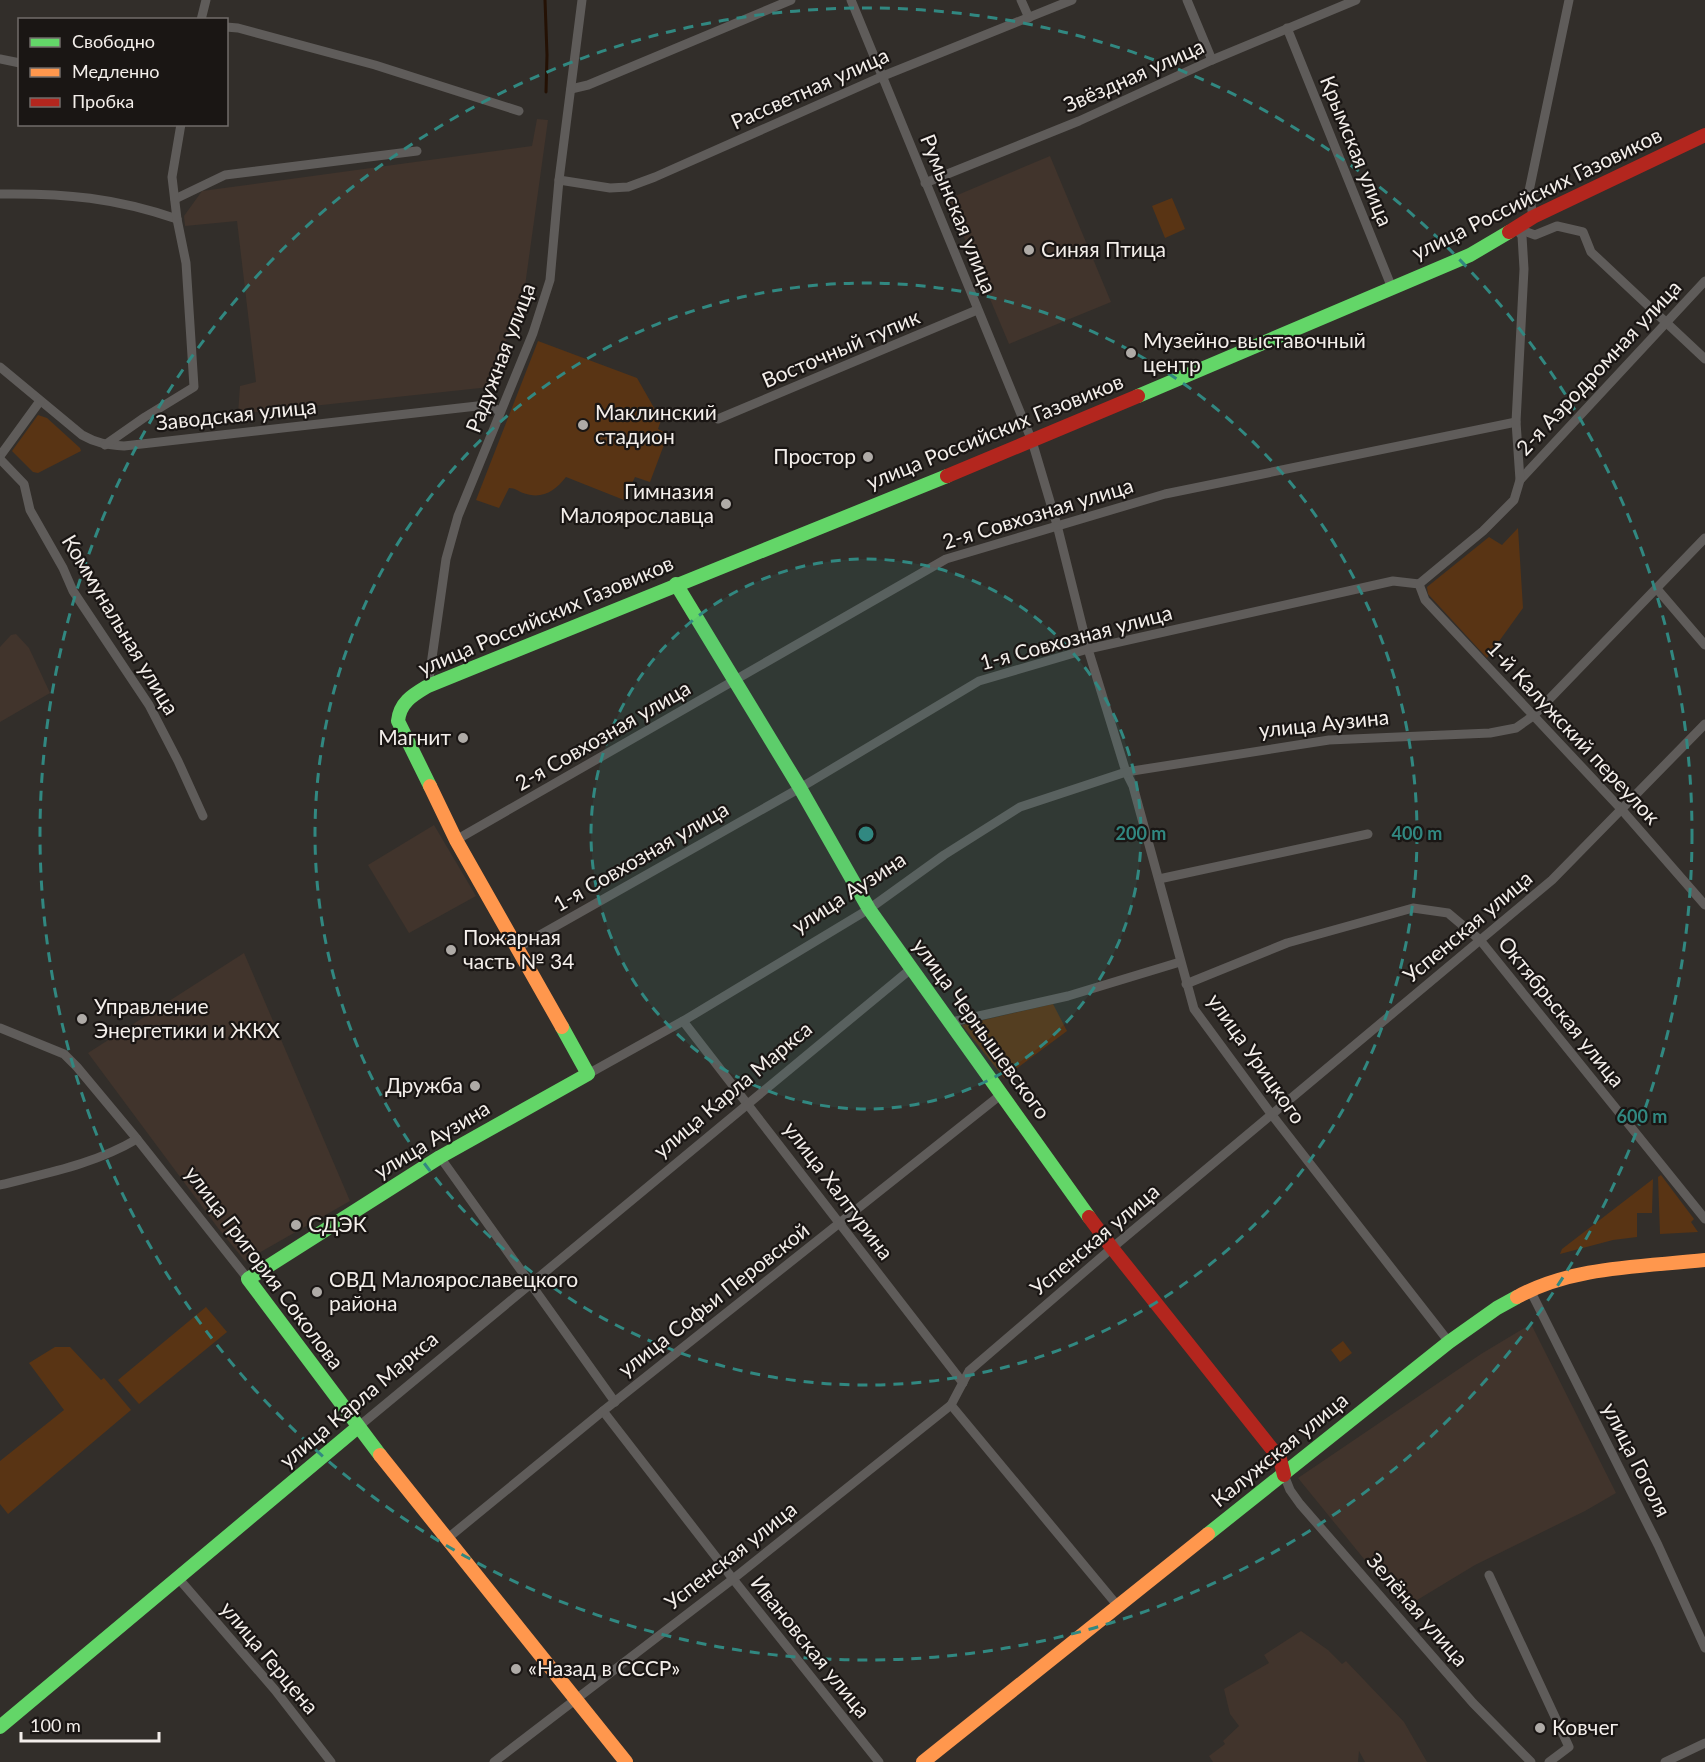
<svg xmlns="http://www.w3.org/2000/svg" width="1705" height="1762" font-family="Lato,sans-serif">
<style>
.built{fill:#41342c}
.green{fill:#593414}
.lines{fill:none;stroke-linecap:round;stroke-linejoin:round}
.stream{stroke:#241104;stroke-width:3}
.street{stroke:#5f5c5a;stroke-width:9}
.fast{stroke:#63d668;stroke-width:14}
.slow{stroke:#ff974d;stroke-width:14}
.jam{stroke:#b3261e;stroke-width:14}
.ring{fill:none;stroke:#318881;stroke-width:3;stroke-dasharray:10 8}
.poi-dot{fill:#afaba7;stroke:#1a1614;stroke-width:2}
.labels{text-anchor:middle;stroke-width:4.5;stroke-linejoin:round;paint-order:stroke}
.street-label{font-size:21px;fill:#f3eeea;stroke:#1a1614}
.poi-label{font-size:21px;fill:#f3eeea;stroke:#1a1614;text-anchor:start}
.centre{fill:#318881;stroke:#1a1614;stroke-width:3}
.ring-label{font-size:18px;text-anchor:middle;font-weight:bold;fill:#318881;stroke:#1a1614;stroke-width:4.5;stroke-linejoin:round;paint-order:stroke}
</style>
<rect width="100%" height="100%" fill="#322e2a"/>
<g class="built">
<path d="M537 119 548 120 525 286 490 387 238 414 240 386 256 382 237 221 185 226 184 216 202 191 532 146Z"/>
<path d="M1050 156 1111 302 1009 344 948 199Z"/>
<path d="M16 634 29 648 50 693 0 722V647L11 635Z"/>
<path d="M434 825 476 896 409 933 368 865Z"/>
<path d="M244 953 350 1201 245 1261 218 1228 88 1053Z"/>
<path d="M1531 1324 1616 1493 1585 1511 1475 1565 1404 1608 1298 1478 1481 1354Z"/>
<path d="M1301 1631 1328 1650 1342 1664 1346 1661 1404 1722 1427 1762H1365L1359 1751 1358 1762H1213L1209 1756 1225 1744 1223 1741 1239 1726 1230 1714 1224 1689 1269 1663 1264 1655Z"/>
</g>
<g class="green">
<path d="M1172 198 1185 229 1165 238 1152 206Z"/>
<path d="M538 341 637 378 661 420 658 429 668 434 650 482 635 477 624 500 566 477C555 491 542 500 523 493 518 491 515 488 509 488L499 508 476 500Z"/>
<path d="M38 415 47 418 80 448 81 451 38 473 33 472 12 451Z"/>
<path d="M1518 528 1523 608 1487 658 1428 594 1427 587 1489 537 1502 545Z"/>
<path d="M1053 1004 1067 1031 1004 1078 962 1025Z"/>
<path d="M1661 1175 1694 1219 1691 1222 1698 1232 1660 1234 1658 1177Z"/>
<path d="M1653 1179 1652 1213H1637V1237L1613 1240 1560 1254 1562 1249Z"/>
<path d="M206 1307 227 1332 139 1404 118 1380Z"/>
<path d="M1343 1341 1352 1353 1340 1362 1331 1350Z"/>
<path d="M55 1347H70L101 1380 104 1378 131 1410 8 1514 0 1504V1461L64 1410 29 1363Z"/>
</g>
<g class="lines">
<path class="stream" d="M545 0 547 55 546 92"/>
<g class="street">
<path d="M851 0 1032 441 1057 525 1088 649 1126 772 1133 786 1194 1009 1272 1115 1449 1342"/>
<path d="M1021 0 1029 18"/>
<path d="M1187 0 1212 60"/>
<path d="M201 20 206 0"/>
<path d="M226 27 238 28 375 65 519 111"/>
<path d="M1287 28 1392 288"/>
<path d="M0 59 20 63"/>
<path d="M571 89 588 85 791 0"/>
<path d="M559 180 610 188 628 187 655 177 883 76 1072 0"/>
<path d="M925 183 1079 121 1212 60 1356 0"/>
<path d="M0 194C65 193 116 198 177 219"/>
<path d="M175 199 225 175 417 151"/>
<path d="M1533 217 1529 191 1569 0"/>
<path d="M1516 228 1535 235 1557 226 1583 232 1591 252 1705 359"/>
<path d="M0 367 82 435C96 443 107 445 124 446L486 405 500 411"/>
<path d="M718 419 977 310"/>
<path d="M105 445 145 417 194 387 186 263 177 219 172 177 181 124"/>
<path d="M0 456 40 401"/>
<path d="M0 459 24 484 30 510 63 568 73 591 149 705 178 761 203 816"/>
<path d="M1520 480 1705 281"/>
<path d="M1419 584 1425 600 1622 810 1705 905"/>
<path d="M1657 589 1705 645"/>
<path d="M428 686 446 559 458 516 533 333 550 280 559 180 582 0"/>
<path d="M456 840 946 559 1165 494 1516 422"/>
<path d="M1159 879 1368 834"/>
<path d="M517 948 800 788 979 681 1088 649 1393 581 1419 584 1483 531 1514 500 1520 480 1516 422 1524 269 1522 236 1516 228"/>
<path d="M1186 984 1287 943 1413 908 1448 913 1480 940 1705 1219"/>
<path d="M683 1021 963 1383"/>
<path d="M952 1022 1068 996 1180 962"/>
<path d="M0 1028 64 1054 77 1067 137 1139 248 1279"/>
<path d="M588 1074 683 1021 869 909 944 855 1020 807 1126 772 1329 740 1490 733 1516 728 1533 716 1705 538"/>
<path d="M440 1157 615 1402"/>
<path d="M0 1185C47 1173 95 1164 137 1139"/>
<path d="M1530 1290 1658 1545 1705 1648"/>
<path d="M951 1405 1117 1605"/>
<path d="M603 1411 733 1579 879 1762"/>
<path d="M358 1427 912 968"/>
<path d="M1284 1475 1290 1490 1300 1504 1473 1703 1531 1762"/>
<path d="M448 1538 603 1411 1003 1093"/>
<path d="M1489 1575 1569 1747 1549 1762"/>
<path d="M179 1579 275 1690 331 1762"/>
<path d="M494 1762 733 1579 951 1405 969 1371 1112 1248 1552 880 1705 724"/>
<path d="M1665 1762 1705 1743"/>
</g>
<g class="fast">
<path d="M1138 396 1470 255 1509 232"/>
<path d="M676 584 800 788 869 909 1089 1217"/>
<path d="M430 786 398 721C400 702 413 695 428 686L947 476"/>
<path d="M380 1455 248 1279 440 1157 588 1074 562 1027"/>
<path d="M1208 1534 1449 1342 1497 1308 1517 1297"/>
<path d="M0 1727 358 1427"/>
</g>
<g class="slow">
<path d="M430 786 456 840 562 1027"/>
<path d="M1517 1297C1573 1266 1642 1267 1705 1260"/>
<path d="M380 1455 626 1762"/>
<path d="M923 1762 1208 1534"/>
</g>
<g class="jam">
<path d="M1509 232 1533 217 1705 135"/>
<path d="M947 476 1138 396"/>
<path d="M1089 1217 1112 1248 1280 1459 1284 1475"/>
</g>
</g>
<circle cx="866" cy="834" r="275" fill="#318881" fill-opacity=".12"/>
<g class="ring">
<circle cx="866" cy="834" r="275"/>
<circle cx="866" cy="834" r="551"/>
<circle cx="866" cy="834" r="826"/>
</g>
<g class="poi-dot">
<circle cx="1029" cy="250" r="6"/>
<circle cx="1131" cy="353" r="6"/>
<circle cx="583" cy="425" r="6"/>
<circle cx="868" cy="457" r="6"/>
<circle cx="726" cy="504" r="6"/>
<circle cx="463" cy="738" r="6"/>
<circle cx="451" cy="950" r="6"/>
<circle cx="82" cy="1019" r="6"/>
<circle cx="475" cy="1086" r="6"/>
<circle cx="296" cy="1225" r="6"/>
<circle cx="317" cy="1292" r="6"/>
<circle cx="516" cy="1669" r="6"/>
<circle cx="1540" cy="1728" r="6"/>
</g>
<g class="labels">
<g class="street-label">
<text transform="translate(1134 76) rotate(-24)" y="7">Звёздная улица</text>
<text transform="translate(810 89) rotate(-24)" y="7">Рассветная улица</text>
<text transform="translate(1356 151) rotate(68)" y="7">Крымская улица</text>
<text transform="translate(1537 194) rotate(-26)" y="7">улица Российских Газовиков</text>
<text transform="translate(958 214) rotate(68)" y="7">Румынская улица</text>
<text transform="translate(841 349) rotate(-23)" y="7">Восточный тупик</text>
<text transform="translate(501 358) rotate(-69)" y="7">Радужная улица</text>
<text transform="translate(1599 368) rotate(-47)" y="7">2-я Аэродромная улица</text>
<text transform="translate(236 415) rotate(-6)" y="7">Заводская улица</text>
<text transform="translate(995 432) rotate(-22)" y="7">улица Российских Газовиков</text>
<text transform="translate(1038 514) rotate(-17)" y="7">2-я Совхозная улица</text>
<text transform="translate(546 616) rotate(-23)" y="7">улица Российских Газовиков</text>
<text transform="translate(120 625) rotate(59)" y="7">Коммунальная улица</text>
<text transform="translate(1076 638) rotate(-15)" y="7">1-я Совхозная улица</text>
<text transform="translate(1324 724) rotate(-6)" y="7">улица Аузина</text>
<text transform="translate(1573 733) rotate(47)" y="7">1-й Калужский переулок</text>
<text transform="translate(603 736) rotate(-30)" y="7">2-я Совхозная улица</text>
<text transform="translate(641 857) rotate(-30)" y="7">1-я Совхозная улица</text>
<text transform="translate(849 893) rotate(-33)" y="7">улица Аузина</text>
<text transform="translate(1468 927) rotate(-40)" y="7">Успенская улица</text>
<text transform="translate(1561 1012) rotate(51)" y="7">Октябрьская улица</text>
<text transform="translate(981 1029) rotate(54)" y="7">улица Чернышевского</text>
<text transform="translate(1256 1059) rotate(55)" y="7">улица Урицкого</text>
<text transform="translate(733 1090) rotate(-40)" y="7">улица Карла Маркса</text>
<text transform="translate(432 1140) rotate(-31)" y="7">улица Аузина</text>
<text transform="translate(838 1191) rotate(53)" y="7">улица Халтурина</text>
<text transform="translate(1095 1240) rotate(-40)" y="7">Успенская улица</text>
<text transform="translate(264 1268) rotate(53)" y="7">улица Григория Соколова</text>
<text transform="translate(714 1300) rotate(-38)" y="7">улица Софьи Перовской</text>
<text transform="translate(359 1400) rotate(-40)" y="7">улица Карла Маркса</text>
<text transform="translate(1280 1450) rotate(-39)" y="7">Калужская улица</text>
<text transform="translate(1636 1460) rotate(63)" y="7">улица Гоголя</text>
<text transform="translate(731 1556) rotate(-38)" y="7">Успенская улица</text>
<text transform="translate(1417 1610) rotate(49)" y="7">Зелёная улица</text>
<text transform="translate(810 1647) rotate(51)" y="7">Ивановская улица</text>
<text transform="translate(269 1658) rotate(50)" y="7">улица Герцена</text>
</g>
<g class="poi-label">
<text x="1041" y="257">Синяя Птица</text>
<text x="1143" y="348">Музейно-выставочный<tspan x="1143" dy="24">центр</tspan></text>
<text x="595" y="420">Маклинский<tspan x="595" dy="24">стадион</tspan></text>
<text x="856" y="464" text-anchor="end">Простор</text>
<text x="714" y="499" text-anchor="end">Гимназия<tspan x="714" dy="24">Малоярославца</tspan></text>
<text x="451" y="745" text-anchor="end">Магнит</text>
<text x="463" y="945">Пожарная<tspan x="463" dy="24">часть № 34</tspan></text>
<text x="94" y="1014">Управление<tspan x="94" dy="24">Энергетики и ЖКХ</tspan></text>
<text x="463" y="1093" text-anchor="end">Дружба</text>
<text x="308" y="1232">СДЭК</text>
<text x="329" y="1287">ОВД Малоярославецкого<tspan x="329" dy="24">района</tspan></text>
<text x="528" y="1676">«Назад в СССР»</text>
<text x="1552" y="1735">Ковчег</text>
</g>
</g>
<circle cx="866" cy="834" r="9" class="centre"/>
<g class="ring-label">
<text x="1141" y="840">200 m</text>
<text x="1417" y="840">400 m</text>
<text x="1642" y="1123">600 m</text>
</g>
<rect x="18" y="18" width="210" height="108" fill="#1a1614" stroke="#716c6a" stroke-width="1.5"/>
<rect x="30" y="38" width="30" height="9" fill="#63d668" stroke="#716c6a" stroke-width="1.5"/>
<text x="72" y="48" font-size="18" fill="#f3eeea">Свободно</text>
<rect x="30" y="68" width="30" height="9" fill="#ff974d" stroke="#716c6a" stroke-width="1.5"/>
<text x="72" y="78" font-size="18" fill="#f3eeea">Медленно</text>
<rect x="30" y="98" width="30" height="9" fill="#b3261e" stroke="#716c6a" stroke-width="1.5"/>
<text x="72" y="108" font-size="18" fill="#f3eeea">Пробка</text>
<path d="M21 1732v9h138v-9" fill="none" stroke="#f3eeea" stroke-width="3"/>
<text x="30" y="1732" font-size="18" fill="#f3eeea" stroke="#1a1614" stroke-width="4.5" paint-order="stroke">100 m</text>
</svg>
